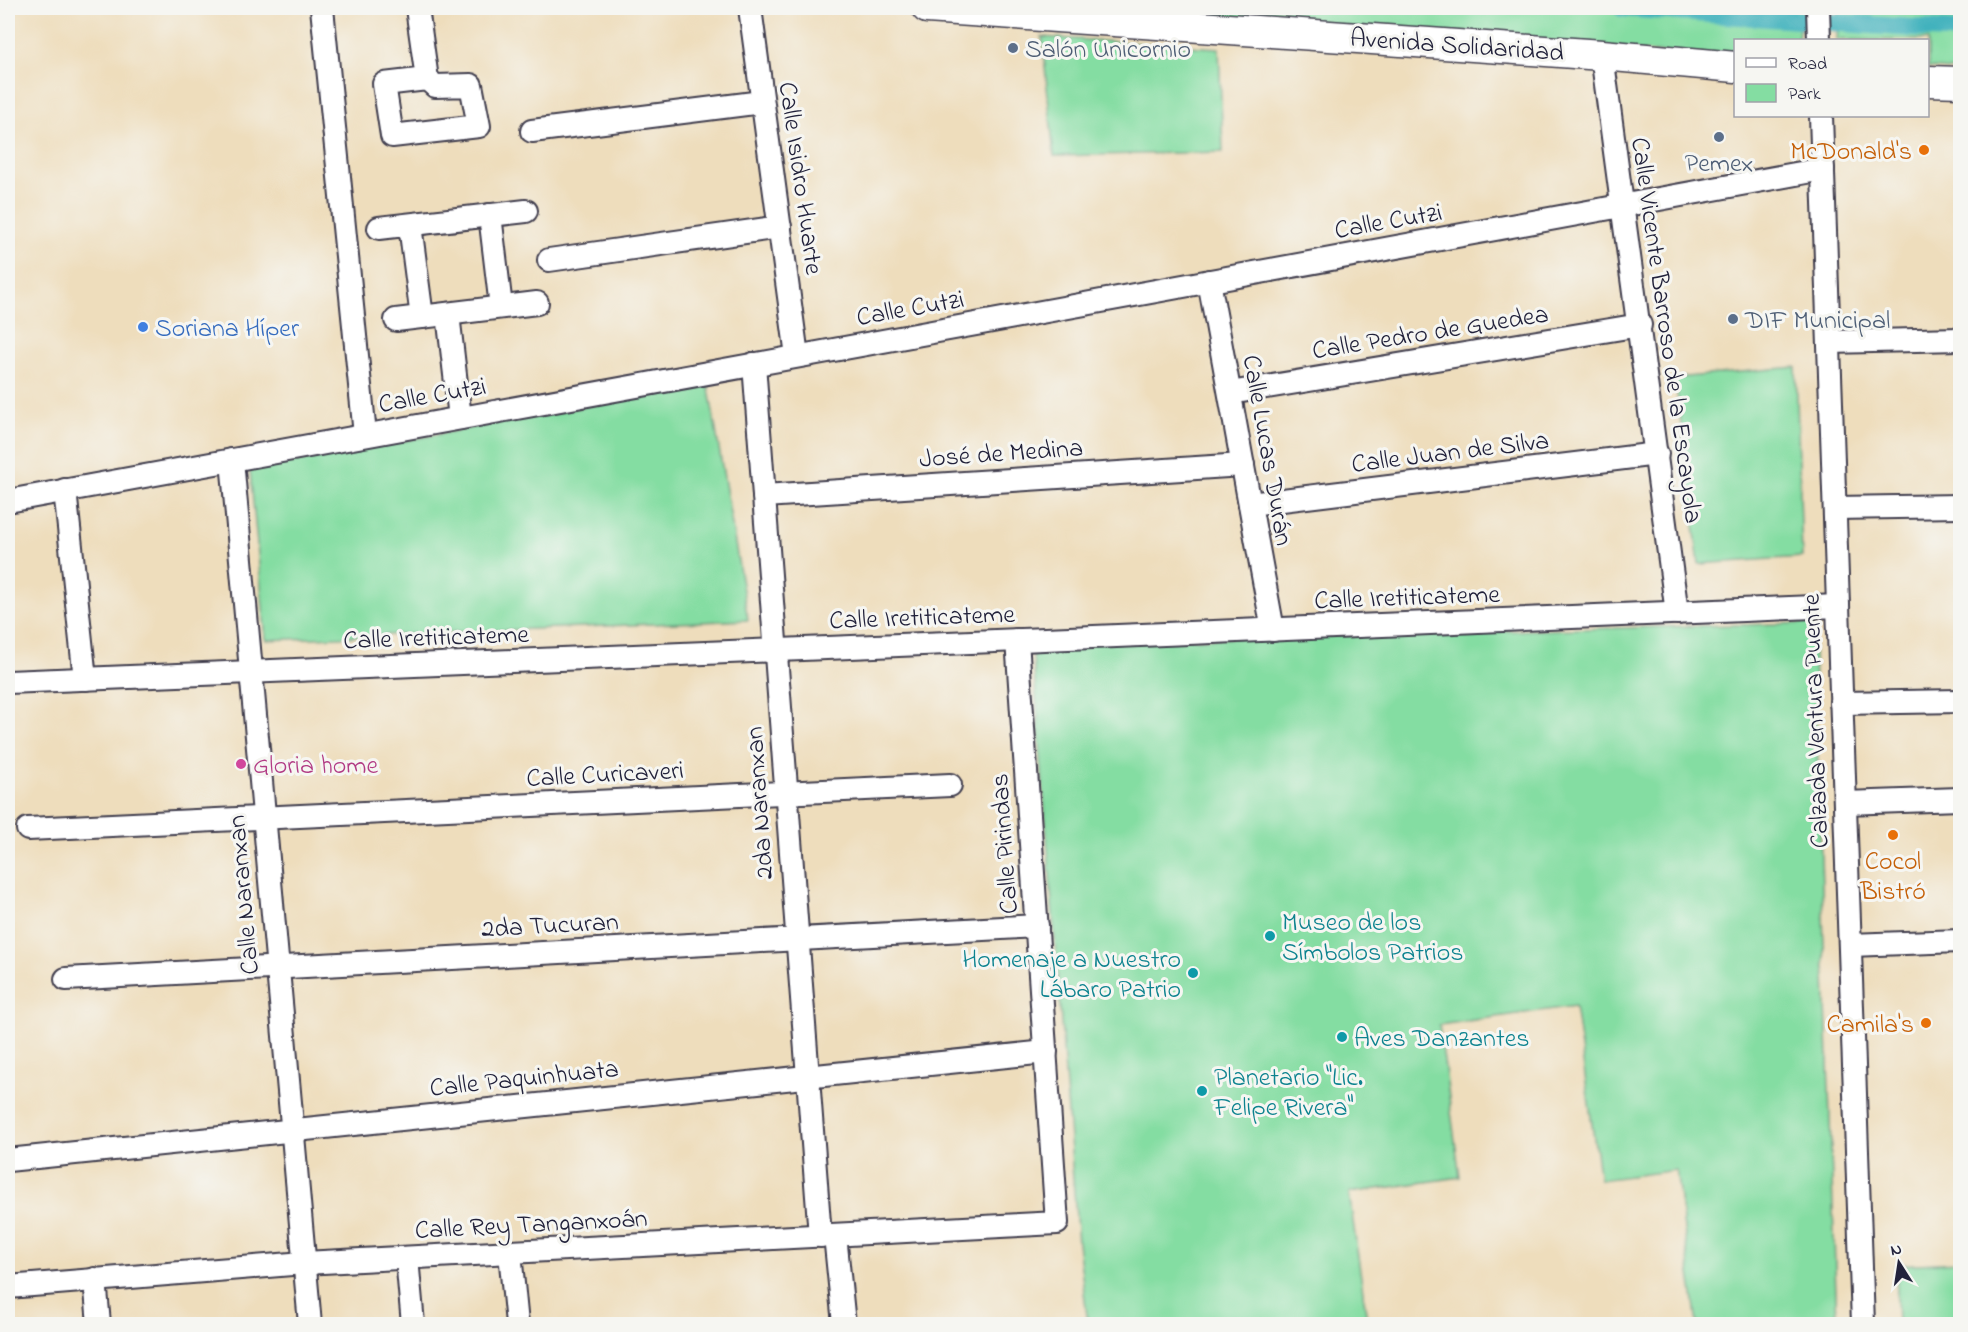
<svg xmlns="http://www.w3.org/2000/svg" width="1968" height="1332" font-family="'Indie Flower',sans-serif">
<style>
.green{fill:#84dda2;stroke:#53806e;stroke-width:1.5}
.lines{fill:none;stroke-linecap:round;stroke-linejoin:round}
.canal{stroke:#43b2bd;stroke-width:18}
.minor-casing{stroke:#413e4e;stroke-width:26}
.major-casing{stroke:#413e4e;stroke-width:33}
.minor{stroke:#fff;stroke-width:22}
.major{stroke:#fff;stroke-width:30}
.service-dot{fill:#5c6f8a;stroke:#f6f6f2;stroke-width:2}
.food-dot{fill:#e8710a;stroke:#f6f6f2;stroke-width:2}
.shop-dot{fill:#3f7fe0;stroke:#f6f6f2;stroke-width:2}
.hotel-dot{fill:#d1479c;stroke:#f6f6f2;stroke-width:2}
.culture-dot{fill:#0f9aa8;stroke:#f6f6f2;stroke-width:2}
.labels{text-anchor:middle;stroke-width:6;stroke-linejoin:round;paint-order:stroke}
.street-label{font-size:26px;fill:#22223b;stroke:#f6f6f2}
.service-label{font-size:26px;fill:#4e5e75;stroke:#f6f6f2;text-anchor:start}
.food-label{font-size:26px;fill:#c56008;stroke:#f6f6f2;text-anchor:end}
.shop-label{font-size:26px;fill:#366cbe;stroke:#f6f6f2;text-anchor:start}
.hotel-label{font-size:26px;fill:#b23c85;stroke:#f6f6f2;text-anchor:start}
.culture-label{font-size:26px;fill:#0d838f;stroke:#f6f6f2;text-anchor:start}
</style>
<rect width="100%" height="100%" fill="#f6f6f2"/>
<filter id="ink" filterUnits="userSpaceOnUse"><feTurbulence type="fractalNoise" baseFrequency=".0167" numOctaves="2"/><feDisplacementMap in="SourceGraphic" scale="12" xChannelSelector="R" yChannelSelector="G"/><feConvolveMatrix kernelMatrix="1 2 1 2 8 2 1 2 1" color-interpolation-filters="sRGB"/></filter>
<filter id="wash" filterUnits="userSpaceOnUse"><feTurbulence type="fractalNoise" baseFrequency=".008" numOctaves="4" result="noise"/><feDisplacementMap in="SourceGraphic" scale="24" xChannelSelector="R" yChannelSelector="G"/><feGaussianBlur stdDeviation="1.35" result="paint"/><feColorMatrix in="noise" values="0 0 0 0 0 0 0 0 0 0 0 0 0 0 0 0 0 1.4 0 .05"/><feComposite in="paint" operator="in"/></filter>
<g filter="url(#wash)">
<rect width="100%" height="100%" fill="#eeddbc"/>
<g class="green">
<path d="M1066 8H1801L1798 40H1736L1735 58Z"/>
<path d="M1839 8H1960V71L1928 68V40H1837Z"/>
<path d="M1042 37 1219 48 1223 152 1054 156Z"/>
<path d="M1796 367 1802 557 1699 564 1675 378Z"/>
<path d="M708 383 748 620 266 640 250 470Z"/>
<path d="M1813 623 1837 1324H1697L1676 1170 1600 1180 1575 1006 1439 1025 1460 1177 1349 1193 1367 1320 1361 1324H1088L1078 1243 1032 643Z"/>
<path d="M1960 1262V1324H1898L1896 1265Z"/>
</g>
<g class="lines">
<path class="canal" d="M1622 8 1960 31"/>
</g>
</g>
<g filter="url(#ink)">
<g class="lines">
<g class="minor-casing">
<g id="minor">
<path d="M322 8 365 435"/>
<path d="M417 8 427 79"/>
<path d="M750 8 797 356"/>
<path d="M1818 8 1819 40"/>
<path d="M1602 55 1677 613"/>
<path d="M427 79 435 86 471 85 479 126 392 136 384 84Z"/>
<path d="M1821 116 1863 1324"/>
<path d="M532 131 762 102"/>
<path d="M490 215 501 307"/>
<path d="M410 225 422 317"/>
<path d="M379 228 526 211"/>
<path d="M549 260 780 227"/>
<path d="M1209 281 1273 630"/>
<path d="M448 314 460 418"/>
<path d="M396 320 537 303"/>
<path d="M1829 342 1960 339"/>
<path d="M754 364 820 1236"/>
<path d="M1230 393 1640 325"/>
<path d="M232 460 310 1324"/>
<path d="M65 490 85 679"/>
<path d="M764 496 1243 465"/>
<path d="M8 501 1823 169"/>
<path d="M1250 504 1657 454"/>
<path d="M1835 508 1960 506"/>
<path d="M8 682 1838 606"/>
<path d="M1841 703 1960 701"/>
<path d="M1845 803 1960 799"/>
<path d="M28 829 950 785"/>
<path d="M1850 945 1960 941"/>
<path d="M66 979 1037 926"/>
<path d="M8 1160 1046 1052"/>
<path d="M835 1235 844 1324"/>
<path d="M510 1253 517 1324"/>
<path d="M407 1258 413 1324"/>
<path d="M95 1279 99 1324"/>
<path d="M8 1287 304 1263 1057 1223 1017 640"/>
</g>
</g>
<g class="major-casing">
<g id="major">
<path d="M927 8 1602 55 1736 67"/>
<path d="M1928 81 1960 82"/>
</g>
</g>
<use href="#minor" class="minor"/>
<use href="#major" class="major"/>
</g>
</g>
<g class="service-dot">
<circle cx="1013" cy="48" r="6"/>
<circle cx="1719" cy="137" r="6"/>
<circle cx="1733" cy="319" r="6"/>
</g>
<g class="food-dot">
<circle cx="1924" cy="150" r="6"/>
<circle cx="1893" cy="835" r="6"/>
<circle cx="1926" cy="1023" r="6"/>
</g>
<circle class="shop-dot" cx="143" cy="327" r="6"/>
<circle class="hotel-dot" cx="241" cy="764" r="6"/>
<g class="culture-dot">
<circle cx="1270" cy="936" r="6"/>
<circle cx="1193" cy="973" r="6"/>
<circle cx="1342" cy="1037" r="6"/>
<circle cx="1202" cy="1091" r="6"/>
</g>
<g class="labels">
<g class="street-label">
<text transform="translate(1457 44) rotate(4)" y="9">Avenida Solidaridad</text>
<text transform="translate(802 178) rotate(82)" y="9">Calle Isidro Huarte</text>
<text transform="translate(1388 220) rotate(-10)" y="9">Calle Cutzi</text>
<text transform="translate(910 307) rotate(-10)" y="9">Calle Cutzi</text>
<text transform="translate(1668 330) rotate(82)" y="9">Calle Vicente Barroso de la Escayola</text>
<text transform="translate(1430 331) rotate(-9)" y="9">Calle Pedro de Guedea</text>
<text transform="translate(432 394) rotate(-10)" y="9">Calle Cutzi</text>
<text transform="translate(1269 450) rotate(80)" y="9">Calle Lucas Durán</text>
<text transform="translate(1450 451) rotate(-7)" y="9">Calle Juan de Silva</text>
<text transform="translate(1001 452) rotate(-4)" y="9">José de Medina</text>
<text transform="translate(1407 596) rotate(-2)" y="9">Calle Iretiticateme</text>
<text transform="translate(922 616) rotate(-2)" y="9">Calle Iretiticateme</text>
<text transform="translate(436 636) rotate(-2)" y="9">Calle Iretiticateme</text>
<text transform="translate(1814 721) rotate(-92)" y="9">Calzada Ventura Puente</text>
<text transform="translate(605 773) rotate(-3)" y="9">Calle Curicaveri</text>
<text transform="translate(758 803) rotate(-94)" y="9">2da Naranxan</text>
<text transform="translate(1003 844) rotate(-94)" y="9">Calle Pirindas</text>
<text transform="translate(242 895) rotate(-95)" y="9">Calle Naranxan</text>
<text transform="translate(550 924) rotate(-3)" y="9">2da Tucuran</text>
<text transform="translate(524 1077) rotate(-6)" y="9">Calle Paquinhuata</text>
<text transform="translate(531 1223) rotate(-3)" y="9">Calle Rey Tanganxoán</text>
</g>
<g class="service-label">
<text x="1025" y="57">Salón Unicornio</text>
<text x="1719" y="171" text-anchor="middle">Pemex</text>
<text x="1745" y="328">DIF Municipal</text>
</g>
<g class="food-label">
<text x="1912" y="159">McDonald's</text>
<text x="1893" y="869" text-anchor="middle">Cocol<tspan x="1893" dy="30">Bistró</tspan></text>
<text x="1914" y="1032">Camila's</text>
</g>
<g class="shop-label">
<text x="155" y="336">Soriana Híper</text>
</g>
<g class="hotel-label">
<text x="253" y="773">Gloria home</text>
</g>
<g class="culture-label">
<text x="1282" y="930">Museo de los<tspan x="1282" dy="30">Símbolos Patrios</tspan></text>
<text x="1181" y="967" text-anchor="end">Homenaje a Nuestro<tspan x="1181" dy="30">Lábaro Patrio</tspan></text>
<text x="1354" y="1046">Aves Danzantes</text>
<text x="1214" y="1085">Planetario "Lic.<tspan x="1214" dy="30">Felipe Rivera"</tspan></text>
</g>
</g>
<rect width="1968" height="1332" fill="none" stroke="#f6f6f2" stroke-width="30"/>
<rect x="1734" y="39" width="195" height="78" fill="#f6f6f2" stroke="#a1a1a9" stroke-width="1.5"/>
<rect x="1746" y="58" width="30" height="9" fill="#ffffff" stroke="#a1a1a9" stroke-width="1.5"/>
<text x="1788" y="69" font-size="18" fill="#22223b">Road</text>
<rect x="1746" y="84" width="30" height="18" fill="#84dda2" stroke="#a1a1a9" stroke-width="1.5"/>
<text x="1788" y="99" font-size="18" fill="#22223b">Park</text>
<g transform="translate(1899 1263) rotate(348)" stroke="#f6f6f2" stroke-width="4.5" paint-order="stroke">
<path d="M0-4.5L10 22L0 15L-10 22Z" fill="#22223b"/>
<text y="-9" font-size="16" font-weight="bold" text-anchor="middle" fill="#22223b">N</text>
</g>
</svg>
